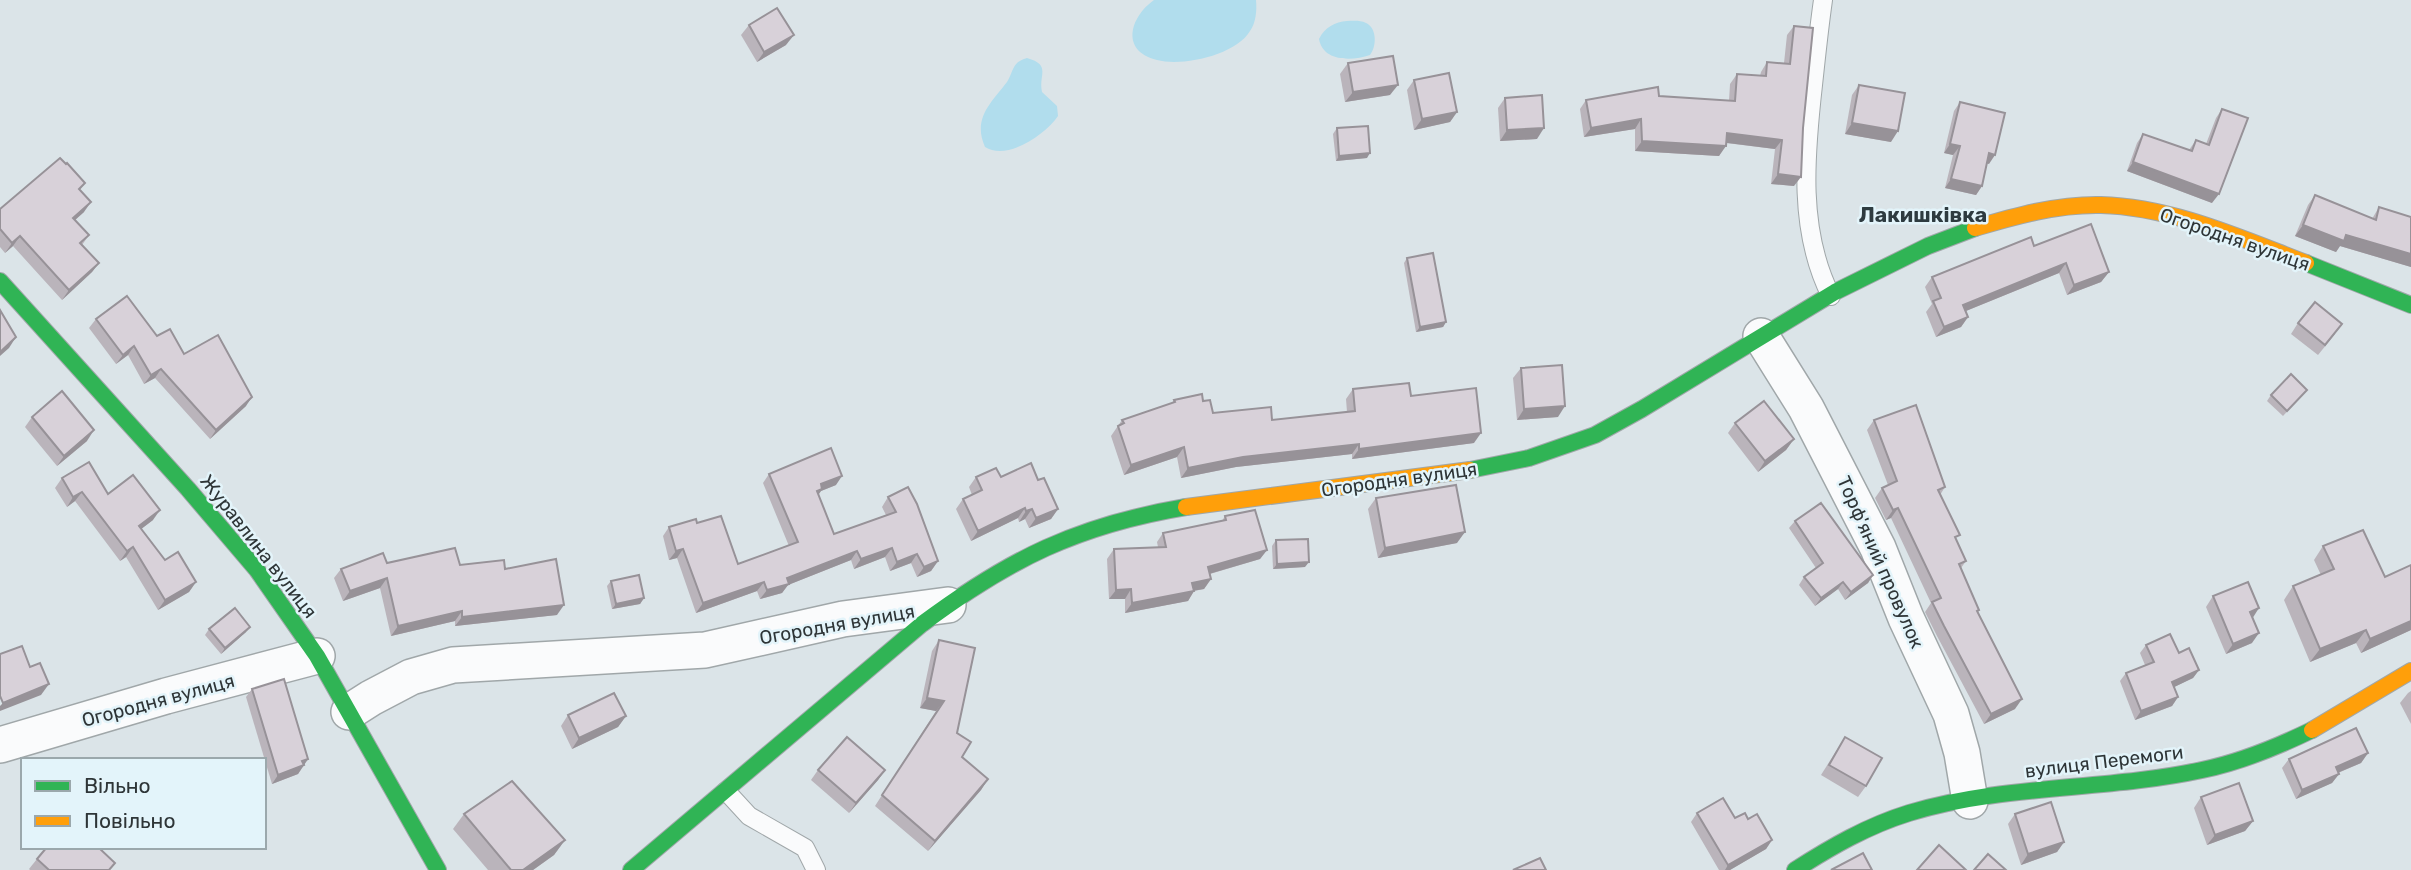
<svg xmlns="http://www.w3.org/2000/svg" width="2411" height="870" font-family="Rubik,sans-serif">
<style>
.green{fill:#b1dded}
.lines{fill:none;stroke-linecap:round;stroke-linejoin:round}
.lane-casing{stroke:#a0a7a9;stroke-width:20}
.street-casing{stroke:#a0a7a9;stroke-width:38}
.fast-casing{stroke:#a0a7a9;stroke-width:18}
.slow-casing{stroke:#a0a7a9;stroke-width:18}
.lane{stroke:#fafbfc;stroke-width:18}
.street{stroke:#fafbfc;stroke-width:35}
.fast{stroke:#30b455;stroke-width:16}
.slow{stroke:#ff9f0a;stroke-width:16}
.wall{fill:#bab4bb}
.shaded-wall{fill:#979298}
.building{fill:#d8d1d9;stroke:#979298;stroke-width:2}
.labels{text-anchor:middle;stroke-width:5;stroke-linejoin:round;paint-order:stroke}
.street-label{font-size:19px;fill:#2e3537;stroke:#e3f4fa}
.neighbourhood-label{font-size:21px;font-weight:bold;fill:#2e3b40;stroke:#e3f4fa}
</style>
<rect width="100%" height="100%" fill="#dbe4e8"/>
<g class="green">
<path d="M1154 0H1256C1257 10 1256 23 1250 31 1236 55 1182 67 1157 60 1120 51 1130 17 1154 0Z"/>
<path d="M1347 21C1353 21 1360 20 1366 23 1377 28 1377 46 1370 55 1352 61 1323 62 1319 39 1325 27 1335 22 1347 21Z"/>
<path d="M1027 58C1052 65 1038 75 1042 92L1057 106 1058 116C1045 135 1007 161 985 147 972 118 992 102 1007 82 1014 70 1012 62 1027 58Z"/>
</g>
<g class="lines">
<g class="lane-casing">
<g id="lane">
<path d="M1823 0C1819 28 1816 57 1813 85 1805 156 1798 231 1831 296"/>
<path d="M726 791 749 816 805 848 816 870"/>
</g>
</g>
<g class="street-casing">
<g id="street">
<path d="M1761 336 1806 408 1878 548 1906 618 1951 714 1962 753 1970 801"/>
<path d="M349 712 371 698 411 677 453 665 705 650 843 619 948 605"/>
<path d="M0 745 166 696 317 656"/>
</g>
</g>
<g class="fast-casing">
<g id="fast">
<path d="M2306 263 2411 305"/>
<path d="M0 281 188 489 257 570 317 656 438 870"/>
<path d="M1470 470 1529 458 1595 435 1642 409 1835 292 1928 246 1975 228"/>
<path d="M631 870 922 624C1009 559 1078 525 1186 507"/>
<path d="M1795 870C1831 847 1867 826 1909 813 2004 784 2105 791 2202 770 2241 762 2277 747 2312 730"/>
</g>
</g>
<g class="slow-casing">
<g id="slow">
<path d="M1975 228C2015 216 2058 204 2101 205 2172 207 2240 238 2306 263"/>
<path d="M1186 507 1470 470"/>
<path d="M2312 730 2411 671"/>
</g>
</g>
<use href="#lane" class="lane"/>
<use href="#street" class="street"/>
<use href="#fast" class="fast"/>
<use href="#slow" class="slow"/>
</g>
<g class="wall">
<path d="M749 25 786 45 757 62 741 35Z"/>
<path d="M1794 26V186L1771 184 1775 149 1726 143 1719 156 1635 151V129L1584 137 1580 109 1586 100 1659 96 1729 101 1730 84 1737 74 1760 76 1761 72 1767 62 1784 63 1787 35Z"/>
<path d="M1348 63 1390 95 1345 102 1340 74Z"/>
<path d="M1414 80 1457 112 1450 122 1414 130 1407 90Z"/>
<path d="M1859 85 1891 142 1845 134 1852 95Z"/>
<path d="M1505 98 1537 139 1500 141 1498 108Z"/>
<path d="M1960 102 1989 164 1987 163 1982 186 1976 195 1945 188 1953 155 1944 153 1954 111Z"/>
<path d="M2222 109 2212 203 2127 171 2137 143 2143 134 2189 150 2196 140 2206 144 2216 118Z"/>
<path d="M1337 128 1367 158 1336 161 1333 134Z"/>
<path d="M85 183 80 190 84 212 75 220 89 235 82 245 99 263 92 272 62 300 13 246 5 253 0 247V209Z"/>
<path d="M2315 195 2372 219 2379 207 2411 217V267L2340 246 2336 252 2295 236 2308 205Z"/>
<path d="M2034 246 2109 272 2101 282 2067 295 2059 273 1966 311 1968 317 1961 327 1936 337 1926 312 1932 304 1925 287 1932 277Z"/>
<path d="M1407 258 1446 322 1443 327 1416 332 1404 263Z"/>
<path d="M96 319 157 336 184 354 246 406 210 439 155 378 144 384 128 355 116 364 89 328Z"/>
<path d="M2298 323 2335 334 2318 355 2291 334Z"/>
<path d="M1521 368 1558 417 1517 420 1513 378Z"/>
<path d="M1353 389 1411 396 1474 443 1352 459V454L1236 467 1181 478 1177 457 1124 475 1111 436 1122 420 1172 403 1174 400 1213 413 1272 420 1347 412 1346 399Z"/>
<path d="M2307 390 2283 416 2267 401 2271 395Z"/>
<path d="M32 417 87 441 57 466 25 427Z"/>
<path d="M1874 420 1945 487 1940 495 1956 540 1966 561 1961 568 2015 709 1984 724 1937 636 1925 612 1931 603 1891 518 1886 520 1875 498 1882 488 1888 485 1867 430Z"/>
<path d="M1735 423 1794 439 1786 450 1758 472 1728 433Z"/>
<path d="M769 474 836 485 821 491 818 495 834 534 886 515 882 507 888 497 938 561 931 571 917 577 911 563 890 571 885 557 854 569 851 560 788 585 782 593 760 599 757 591 696 613 677 558 669 560 663 536 669 527 697 523 738 564 789 546 763 483Z"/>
<path d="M976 477 1038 480 1058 509 1051 519 1029 528 1025 519 1019 522 1018 518 971 541 956 509 963 499 972 495 969 487Z"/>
<path d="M62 478 108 494 153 520 141 529 165 560 196 582 189 592 158 610 126 557 120 561 75 501 67 507 55 488Z"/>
<path d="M1376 498 1457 543 1378 558 1368 509Z"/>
<path d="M1225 516 1267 550 1260 559 1210 574 1211 579 1204 589 1194 591 1188 601 1125 613V599H1109L1107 559 1114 549 1158 547 1157 542 1163 533 1222 521Z"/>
<path d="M1795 521 1873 575 1868 583 1845 600 1838 589 1815 606 1799 585 1804 577 1816 568 1789 528Z"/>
<path d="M1276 540 1305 567 1273 569 1272 546Z"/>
<path d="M2323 546 2385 577 2411 565V630L2361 653 2356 643 2310 662 2284 600 2293 586 2321 575 2314 560Z"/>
<path d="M387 563 460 565 505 569 557 615 455 626V621L391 636 380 588 343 601 334 578 341 569Z"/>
<path d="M611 581 644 598 640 604 612 609 607 586Z"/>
<path d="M2213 596 2252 643 2226 654 2206 607Z"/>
<path d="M209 629 246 632 221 654 205 635Z"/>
<path d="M939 640 962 757 988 779 981 790 928 851 875 806 936 711 920 708 932 651Z"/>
<path d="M2146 645 2179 653 2199 670 2193 678 2174 687 2178 697 2172 706 2135 720 2120 681 2126 673 2145 665 2140 653Z"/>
<path d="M252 689 308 759 298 774 272 784 246 697Z"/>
<path d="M2411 691V724L2400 703 2408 693Z"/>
<path d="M568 715 626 716 618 727 572 749 561 726Z"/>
<path d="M1845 737 1866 786 1858 797 1821 775Z"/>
<path d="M2368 753 2361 763 2338 773 2339 774 2332 783 2296 799 2282 768 2289 759Z"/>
<path d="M818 770H885L878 780 849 813 811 780Z"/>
<path d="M2201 797 2253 821 2245 831 2207 845 2194 808Z"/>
<path d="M1697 813 1735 818 1748 819 1772 840 1766 849 1730 870H1719L1691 822Z"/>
<path d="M464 814 565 840 554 855 533 870H488L453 829Z"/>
<path d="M2015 814 2064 842 2057 852 2021 865 2008 824Z"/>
<path d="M37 859 109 870H30L29 869Z"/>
</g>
<g class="shaded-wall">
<path d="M794 35 786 45 757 62 764 52Z"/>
<path d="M1398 85 1390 95 1345 102 1353 92Z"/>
<path d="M1457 112 1450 122 1414 130 1422 119Z"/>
<path d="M1641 119 1635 129 1584 137 1591 128Z"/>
<path d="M1852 123 1898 131 1891 142 1845 134Z"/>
<path d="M1544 128 1537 139 1500 141 1507 130Z"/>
<path d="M1727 133 1782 140 1775 149 1720 142Z"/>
<path d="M1642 141 1726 146 1719 156 1635 151Z"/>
<path d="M1950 144 1960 146 1953 155 1944 153Z"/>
<path d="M1370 153 1367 158 1336 161 1339 156Z"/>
<path d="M1989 153 1995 155 1989 164 1983 162Z"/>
<path d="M2133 162 2219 194 2212 203 2127 171Z"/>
<path d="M1778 174 1801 177 1794 186 1771 184Z"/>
<path d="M1951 179 1982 186 1976 195 1945 188Z"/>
<path d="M91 202 84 212 66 228 73 218Z"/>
<path d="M2303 225 2346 235 2411 254V267L2340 246 2336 252 2295 236Z"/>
<path d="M20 236 13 246 5 253 12 243Z"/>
<path d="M99 263 92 272 62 300 69 290Z"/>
<path d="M2066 263 2059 273 1956 315 1963 305Z"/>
<path d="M2109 272 2101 282 2067 295 2074 285Z"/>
<path d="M1968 317 1961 327 1936 337 1944 327Z"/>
<path d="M1446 322 1443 327 1416 332 1420 327Z"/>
<path d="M16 337 9 348 0 356V352Z"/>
<path d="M134 346 128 355 116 364 123 355Z"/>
<path d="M161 369 155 378 144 384 151 375Z"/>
<path d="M252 397 246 406 210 439 216 430Z"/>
<path d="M1565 406 1558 417 1517 420 1524 409Z"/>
<path d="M94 430 87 441 57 466 64 456Z"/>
<path d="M1481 433 1474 443 1352 459 1359 449Z"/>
<path d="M1794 439 1786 450 1758 472 1765 461Z"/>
<path d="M1359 444 1352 454 1236 467 1181 478 1188 468 1243 457Z"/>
<path d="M1184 447 1177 457 1124 475 1131 465Z"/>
<path d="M842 476 836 485 821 491 816 498 810 501 821 484Z"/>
<path d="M82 492 75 501 67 507 73 497Z"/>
<path d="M1025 508 1018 518 971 541 978 531Z"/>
<path d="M1898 508 1891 518 1886 520 1893 510Z"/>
<path d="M1032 509 1025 519 1019 522 1026 511Z"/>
<path d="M1058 509 1051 519 1029 528 1036 518Z"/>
<path d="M160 510 153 520 132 536 139 526Z"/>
<path d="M1465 532 1457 543 1378 558 1385 548Z"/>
<path d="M133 547 126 557 120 561 127 551Z"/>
<path d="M892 548 885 557 854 569 861 559Z"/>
<path d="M683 549 677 558 669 560 676 551Z"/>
<path d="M1267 550 1260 559 1202 576 1208 567Z"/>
<path d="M857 551 851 560 788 585 782 593 760 599 767 590 787 578Z"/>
<path d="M917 554 911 563 890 571 897 562Z"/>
<path d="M938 561 931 571 917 577 924 567Z"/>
<path d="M1309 562 1305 567 1273 569 1277 564Z"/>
<path d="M1873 575 1868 583 1845 600 1851 592Z"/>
<path d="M387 578 380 588 343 601 350 591Z"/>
<path d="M1211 579 1204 589 1186 592 1192 583Z"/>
<path d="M196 582 189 592 158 610 165 600Z"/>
<path d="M764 582 757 591 696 613 703 603Z"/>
<path d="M1843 582 1838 589 1815 606 1821 598Z"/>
<path d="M1131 589 1125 599H1109L1116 590Z"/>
<path d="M1194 591 1188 601 1125 613 1132 603Z"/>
<path d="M644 598 640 604 612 609 616 604Z"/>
<path d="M564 605 557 615 455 626 462 617Z"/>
<path d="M2259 608 2252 619 2250 612Z"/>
<path d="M462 611 455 621 391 636 398 626Z"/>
<path d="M2411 621V630L2361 653 2370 639Z"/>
<path d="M250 627 246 632 221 654 225 648Z"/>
<path d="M2366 630 2356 643 2310 662 2320 649Z"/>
<path d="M2259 633 2252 643 2226 654 2233 644Z"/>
<path d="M2199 670 2193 678 2166 691 2172 682Z"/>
<path d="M49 684 41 695 0 711V706L3 703Z"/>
<path d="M2178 697 2172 706 2135 720 2141 711Z"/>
<path d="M927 698 944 701 936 711 920 708Z"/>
<path d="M2022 699 2015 709 1984 724 1991 714Z"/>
<path d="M626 716 618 727 572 749 579 738Z"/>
<path d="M2368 753 2361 763 2330 776 2336 767Z"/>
<path d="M308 759 298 774 272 784 278 775Z"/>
<path d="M885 770 878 780 849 813 856 803Z"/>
<path d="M2339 774 2332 783 2296 799 2302 790Z"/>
<path d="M988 779 981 790 928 851 935 841Z"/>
<path d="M2253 821 2245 831 2207 845 2215 835Z"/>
<path d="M565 840 554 855 533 870H523Z"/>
<path d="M1772 840 1766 849 1730 870H1725L1728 865Z"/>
<path d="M2064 842 2057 852 2021 865 2028 854Z"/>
</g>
<g class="building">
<path d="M777 8 794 35 764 52 749 25Z"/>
<path d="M1794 26 1813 28 1803 128 1801 177 1778 174 1782 140 1727 133 1726 146 1642 141 1641 119 1591 128 1586 100 1658 87 1659 96 1735 101 1737 74 1766 76 1767 62 1790 64Z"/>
<path d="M1393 56 1398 85 1353 92 1348 63Z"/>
<path d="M1449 73 1457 112 1422 119 1414 80Z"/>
<path d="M1859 85 1905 93 1898 131 1852 123Z"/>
<path d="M1542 95 1544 128 1507 130 1505 98Z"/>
<path d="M1960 102 2005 113 1995 155 1989 153 1982 186 1951 179 1960 146 1950 144Z"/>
<path d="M2222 109 2248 118 2219 194 2133 162 2143 134 2192 151 2196 140 2209 145Z"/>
<path d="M1368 126 1370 153 1339 156 1337 128Z"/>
<path d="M60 158 66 164 67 163 85 183 79 189 91 202 73 218 89 235 80 243 99 263 69 290 20 236 12 243 0 229V209Z"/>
<path d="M2315 195 2376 220 2379 207 2411 217V254L2346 235 2344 241 2303 225Z"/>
<path d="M2091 224 2109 272 2074 285 2066 263 1963 305 1968 317 1944 327 1933 301 1941 298 1932 277 2031 237 2034 246Z"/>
<path d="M1433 253 1446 322 1420 327 1407 258Z"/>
<path d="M127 296 157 336 170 329 184 354 218 335 252 397 216 430 161 369 151 375 134 346 123 355 96 319Z"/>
<path d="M2315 302 2342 324 2325 345 2298 323Z"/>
<path d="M0 310 16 337 0 352Z"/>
<path d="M1562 365 1565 406 1524 409 1521 368Z"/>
<path d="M2291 374 2307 390 2287 411 2271 395Z"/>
<path d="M1409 383 1411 396 1476 388 1481 433 1359 449V444L1243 457 1188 468 1184 447 1131 465 1118 426 1124 423 1122 420 1175 402 1174 400 1202 394 1203 401 1210 400 1213 413 1271 407 1272 420 1355 411 1353 389Z"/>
<path d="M62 391 94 430 64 456 32 417Z"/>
<path d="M1764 401 1794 439 1765 461 1735 423Z"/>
<path d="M1916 405 1945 487 1938 490 1960 535 1955 537 1966 561 1959 564 1979 610 1977 611 2022 699 1991 714 1944 626 1932 602 1941 598 1898 508 1893 510 1882 488 1897 481 1874 420Z"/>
<path d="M831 448 842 476 821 484 822 489 817 491 834 534 896 512 888 497 908 487 917 504 938 561 924 567 917 554 897 562 892 548 861 559 857 551 787 578 789 584 767 590 764 582 703 603 683 549 676 551 669 527 696 519 697 523 721 516 738 564 798 542 769 474Z"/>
<path d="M89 462 108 494 133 475 160 510 139 526 165 560 178 552 196 582 165 600 133 547 127 551 82 492 73 497 62 478Z"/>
<path d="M1031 463 1038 480 1044 478 1058 509 1036 518 1032 509 1026 511 1025 508 978 531 963 499 982 490 976 477 996 468 1001 477Z"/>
<path d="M1456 485 1465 532 1385 548 1376 498Z"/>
<path d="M1821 503 1873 575 1851 592 1843 582 1821 598 1804 577 1823 563 1795 521Z"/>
<path d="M1255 510 1267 550 1208 567 1211 579 1192 583 1194 591 1132 603 1131 589 1116 590 1114 549 1166 547 1163 533 1226 520 1225 516Z"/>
<path d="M2363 530 2385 577 2411 565V621L2370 639 2366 630 2320 649 2293 586 2334 569 2323 546Z"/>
<path d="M1308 539 1309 562 1277 564 1276 540Z"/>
<path d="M455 548 460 565 504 560 505 569 556 559 564 605 462 617V611L398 626 387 578 350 591 341 569 383 553 387 563Z"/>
<path d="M639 575 644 598 616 604 611 581Z"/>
<path d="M2248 582 2259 608 2250 612 2259 633 2233 644 2213 596Z"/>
<path d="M235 608 250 627 225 648 209 629Z"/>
<path d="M2170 634 2179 653 2189 648 2199 670 2172 682 2178 697 2141 711 2126 673 2154 662 2146 645Z"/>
<path d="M939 640 975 648 957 733 971 742 962 757 988 779 935 841 882 795 944 701 927 698Z"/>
<path d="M22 646 30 667 40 663 49 684 3 703 0 696V654Z"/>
<path d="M284 679 308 759 302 761 304 765 278 775 252 689Z"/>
<path d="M614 693 626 716 579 738 568 715Z"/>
<path d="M2356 728 2368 753 2336 767 2339 774 2302 790 2289 759Z"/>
<path d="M847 737 885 770 856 803 818 770Z"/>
<path d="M1845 737 1882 758 1866 786 1829 765Z"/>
<path d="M512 781 565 840 523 870H511L464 814Z"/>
<path d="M2239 783 2253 821 2215 835 2201 797Z"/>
<path d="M1723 798 1735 818 1745 813 1748 819 1757 814 1772 840 1728 865 1697 813Z"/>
<path d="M2051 802 2064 842 2028 854 2015 814Z"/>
<path d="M1939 845 1966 870H1917Z"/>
<path d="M47 847H98L115 863 109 870H49L37 859Z"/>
<path d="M1863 853 1872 870H1831Z"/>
<path d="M1988 854 2006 870H1974Z"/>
<path d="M1540 858 1546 870H1513Z"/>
</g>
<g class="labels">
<g class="street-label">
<text transform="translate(2235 239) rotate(19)" y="7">Огородня вулиця</text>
<text transform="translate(1399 479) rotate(-8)" y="7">Огородня вулиця</text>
<text transform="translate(259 546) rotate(52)" y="7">Журавлина вулиця</text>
<text transform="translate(1881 562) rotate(66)" y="7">Торф'яний провулок</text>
<text transform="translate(837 624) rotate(-10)" y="7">Огородня вулиця</text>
<text transform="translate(158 700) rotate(-15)" y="7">Огородня вулиця</text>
<text transform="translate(2104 761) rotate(-7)" y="7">вулиця Перемоги</text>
</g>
<g class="neighbourhood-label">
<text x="1923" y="222">Лакишківка</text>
</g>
</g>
<rect x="21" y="758" width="245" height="91" fill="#e3f4fa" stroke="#9ba8ac" stroke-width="2"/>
<rect x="35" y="781" width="35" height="10" fill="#30b455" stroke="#9ba8ac" stroke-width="2"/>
<text x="84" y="793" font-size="21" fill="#2e3537">Вільно</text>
<rect x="35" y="816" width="35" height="10" fill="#ff9f0a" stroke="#9ba8ac" stroke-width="2"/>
<text x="84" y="828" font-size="21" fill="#2e3537">Повільно</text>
</svg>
